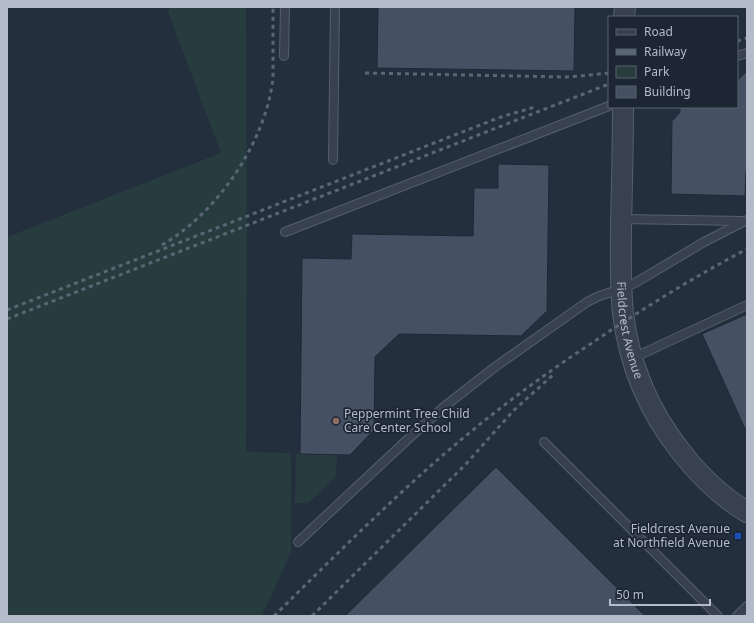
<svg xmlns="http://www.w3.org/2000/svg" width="754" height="623" font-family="'Noto Sans',sans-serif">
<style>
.green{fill:#263c3f}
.building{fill:#455162;stroke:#1f2835}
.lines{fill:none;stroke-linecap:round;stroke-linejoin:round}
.service-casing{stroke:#565f6c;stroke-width:10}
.tertiary-casing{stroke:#565f6c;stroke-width:22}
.service{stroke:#38414e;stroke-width:8}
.tertiary{stroke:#38414e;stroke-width:20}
.rail{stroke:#5a6575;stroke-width:3;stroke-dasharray:4 4;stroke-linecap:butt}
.education-dot{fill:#8d6e63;stroke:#1d2633;stroke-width:1.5}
.transit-dot{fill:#1a4fb4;stroke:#1d2633;stroke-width:1.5}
.labels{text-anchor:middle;stroke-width:3.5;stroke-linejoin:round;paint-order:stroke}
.street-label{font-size:12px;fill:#b4bcc9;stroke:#1d2633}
.poi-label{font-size:12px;fill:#b4bcc9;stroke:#1d2633;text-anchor:start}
</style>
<rect width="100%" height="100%" fill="#242f3e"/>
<g class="green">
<path d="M171 7H246L247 235 246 452 291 453V552L262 616H7V237L221 153 168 12Z"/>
<path d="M296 454 337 455 336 477 308 503H295Z"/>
</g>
<g class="building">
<path d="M378 7H575L574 71 377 68Z"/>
<path d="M746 72H747V171H746L745 196 671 194 672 121 680 112V107H737V81Z"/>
<path d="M498 164 549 165 547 311 521 336 399 334 375 357 374 430 350 455 300 454 302 258 351 259 352 234 473 236 474 188H498Z"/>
<path d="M747 314V433L702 334Z"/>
<path d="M496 467 645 616H345Z"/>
</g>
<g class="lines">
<g class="service-casing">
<g id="service">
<path d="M284 56 285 7"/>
<path d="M737 56 747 53"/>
<path d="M333 160 335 7"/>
<path d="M621 219 744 221"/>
<path d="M285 232 609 106"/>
<path d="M633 358 747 305"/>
<path d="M544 442 718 616"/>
<path d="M298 542 407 440 445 406 495 367 587 302 599 296 621 289 635 283 704 242 747 220"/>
<path d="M737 616 747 606"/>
</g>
</g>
<g class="tertiary-casing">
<g id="tertiary">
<path d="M624 17 625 7"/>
<path id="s1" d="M623 107C623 146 622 186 621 225 621 254 620 284 623 313 629 365 650 413 682 453 700 476 722 497 747 512"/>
</g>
</g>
<use href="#service" class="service"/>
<use href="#tertiary" class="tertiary"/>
<g class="rail">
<path d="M737 41 747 38"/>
<path d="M365 73 567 77 580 76 609 73"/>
<path d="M162 245C217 213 266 142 273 78V7"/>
<path d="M7 310 493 120 504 116 535 107"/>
<path d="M7 319 609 84"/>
<path d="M274 616C337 554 400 490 468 434 508 401 549 371 592 343 642 309 694 277 747 249"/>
<path d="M312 616 466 464 513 411 554 374"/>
</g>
</g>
<circle class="education-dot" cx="336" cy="421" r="4"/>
<rect class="transit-dot" x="734" y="532" width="8" height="8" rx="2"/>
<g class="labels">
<g class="street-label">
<text dy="4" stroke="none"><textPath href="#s1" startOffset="224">Fieldcrest Avenue</textPath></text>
</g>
<g class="poi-label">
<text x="344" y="418">Peppermint Tree Child<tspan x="344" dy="14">Care Center School</tspan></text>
<text x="730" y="533" text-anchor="end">Fieldcrest Avenue<tspan x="730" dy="14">at Northfield Avenue</tspan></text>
</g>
</g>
<rect width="754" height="623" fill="none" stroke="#b4bcc9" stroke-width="16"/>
<rect x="608" y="16" width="130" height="92" fill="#1d2633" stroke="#59626f"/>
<rect x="616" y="29" width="20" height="6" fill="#38414e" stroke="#59626f"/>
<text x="644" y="36" font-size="12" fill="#b4bcc9">Road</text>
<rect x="616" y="49" width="20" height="6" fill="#5a6575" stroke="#59626f"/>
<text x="644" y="56" font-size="12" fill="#b4bcc9">Railway</text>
<rect x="616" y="66" width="20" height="12" fill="#263c3f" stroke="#59626f"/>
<text x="644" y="76" font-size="12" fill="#b4bcc9">Park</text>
<rect x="616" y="86" width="20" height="12" fill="#455162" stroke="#59626f"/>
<text x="644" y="96" font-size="12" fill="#b4bcc9">Building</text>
<path d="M610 599v6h100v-6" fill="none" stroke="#b4bcc9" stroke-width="2"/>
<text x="616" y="599" font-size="12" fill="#b4bcc9" stroke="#1d2633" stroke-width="3" paint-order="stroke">50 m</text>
</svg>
